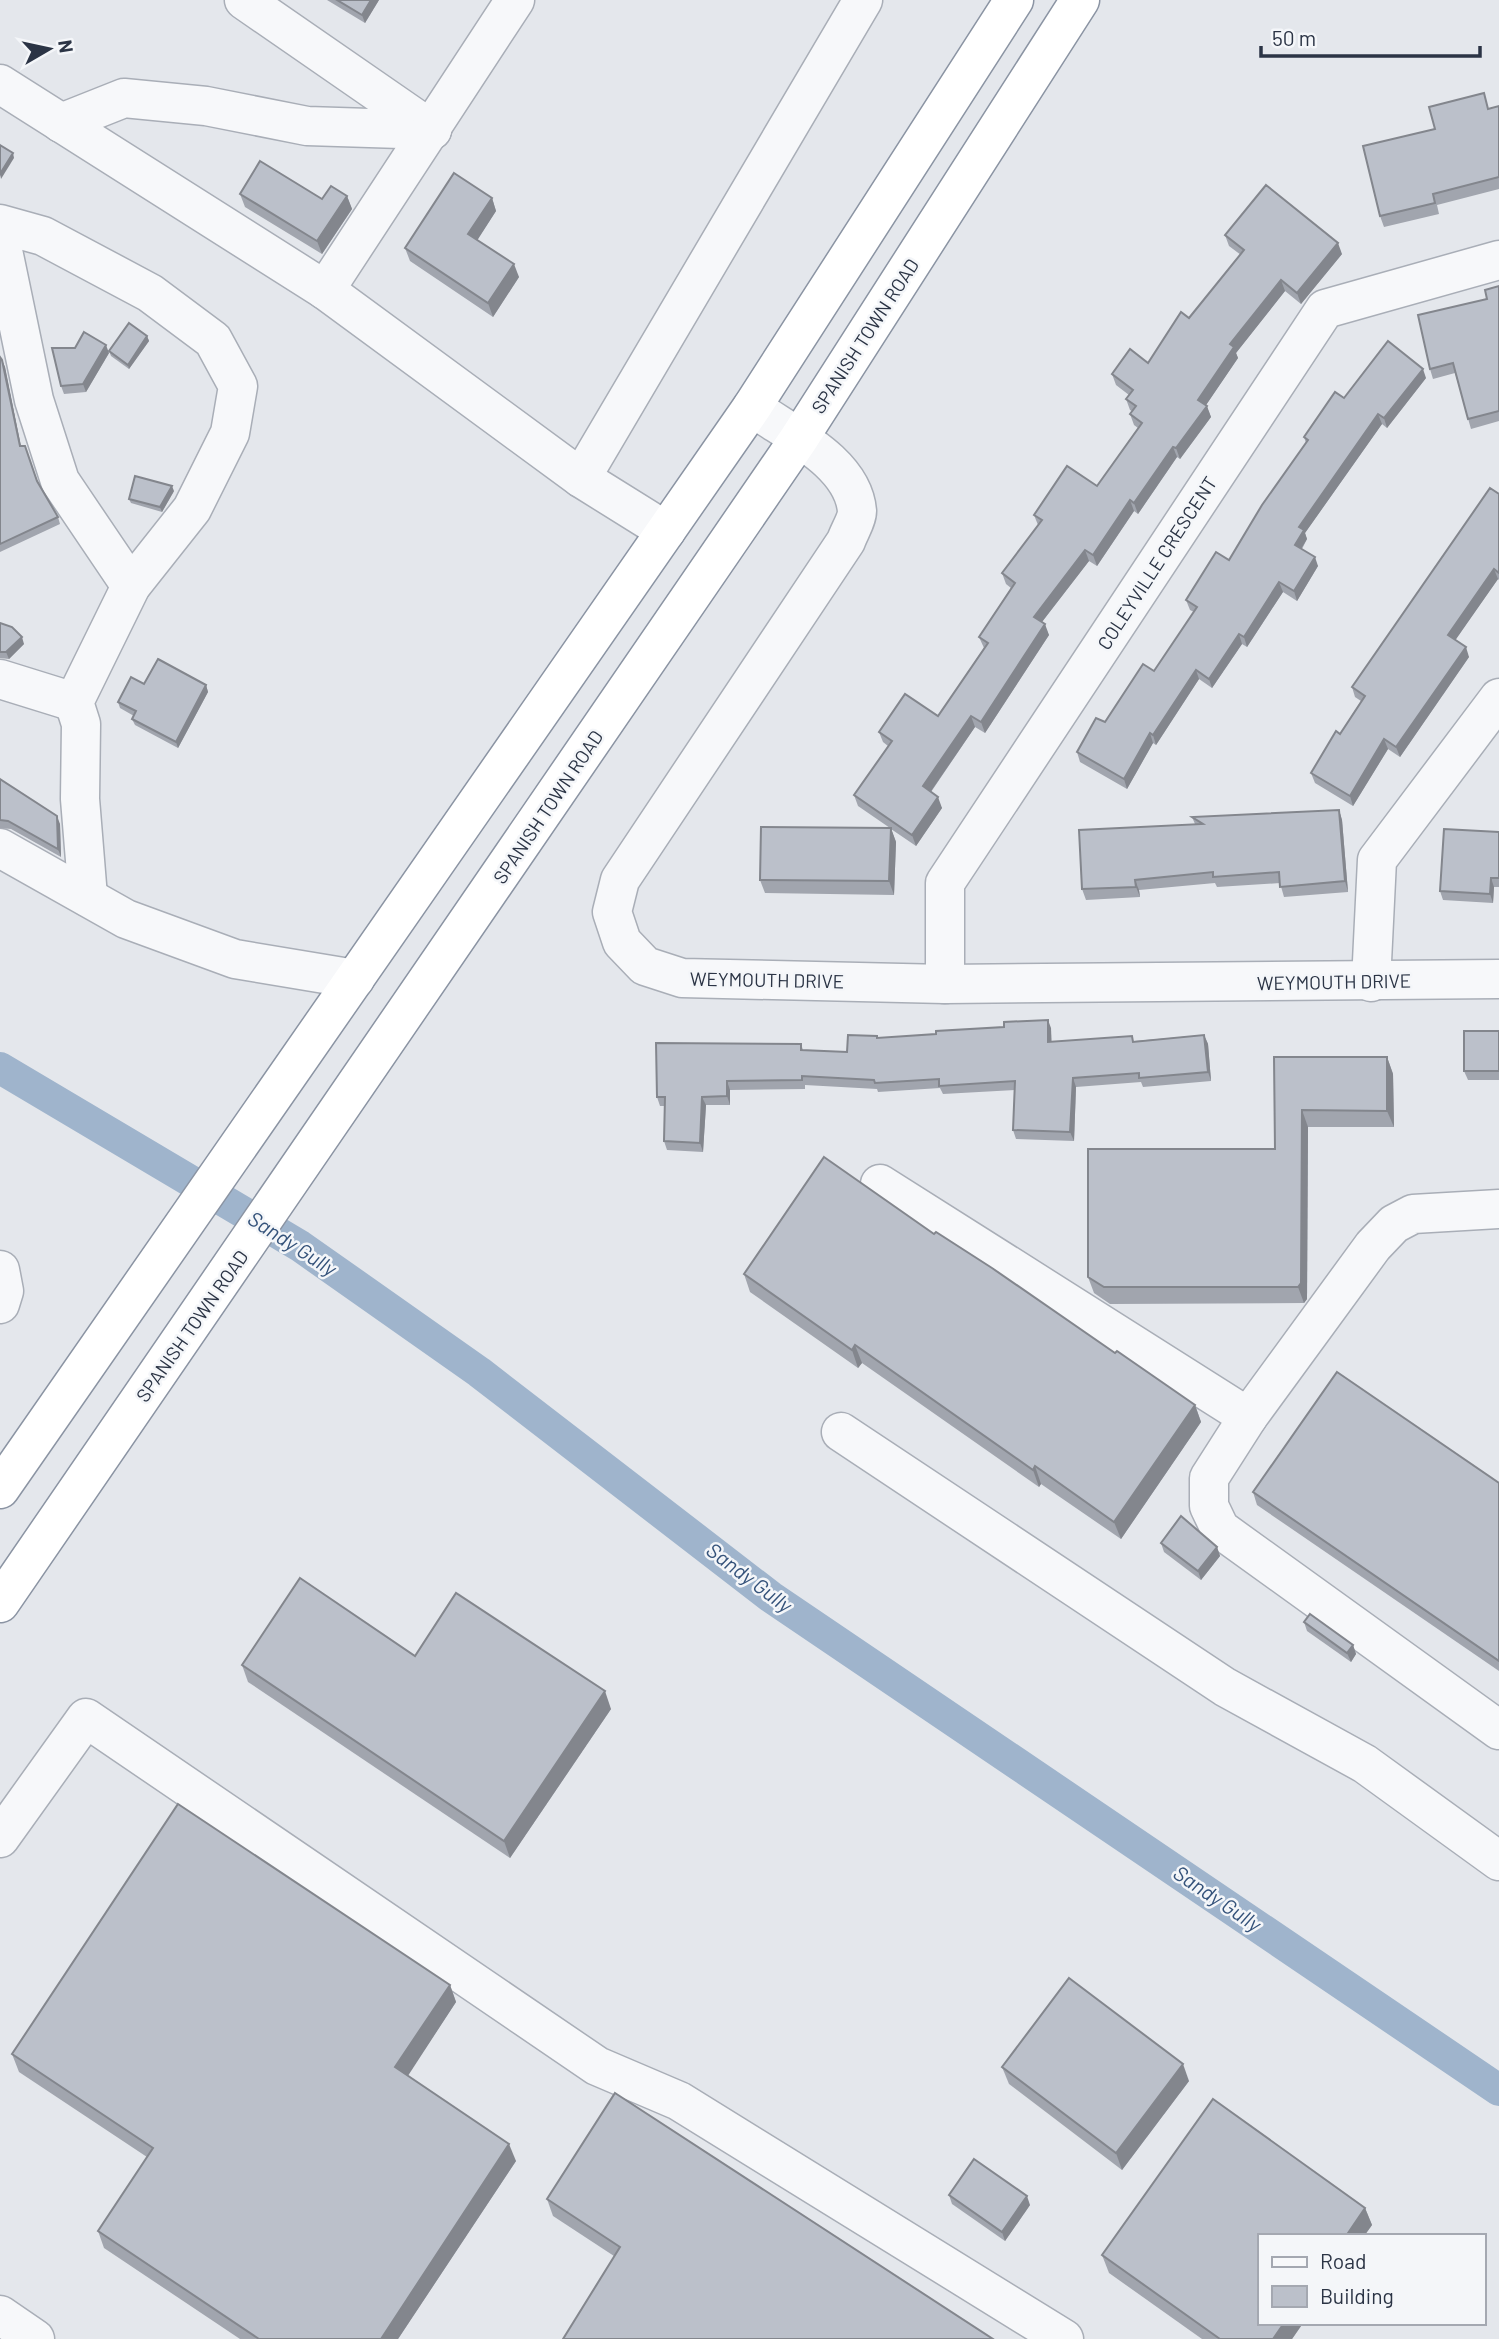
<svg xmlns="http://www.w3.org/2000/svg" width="1499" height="2339" font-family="Barlow,sans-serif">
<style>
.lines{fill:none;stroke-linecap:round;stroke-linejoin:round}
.canal{stroke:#9fb4cc;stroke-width:32}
.minor-casing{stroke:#a9aeb7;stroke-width:41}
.highway-casing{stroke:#8b94a3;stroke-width:41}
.minor{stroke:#f7f8fa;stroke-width:38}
.highway{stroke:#fff;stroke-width:38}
.wall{fill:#a1a5ae}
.shaded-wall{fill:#83868d}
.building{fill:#bbc0ca;stroke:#83868d;stroke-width:2}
.labels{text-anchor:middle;stroke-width:5;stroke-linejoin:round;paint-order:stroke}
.street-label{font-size:19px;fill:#2b3445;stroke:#f4f6f9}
.water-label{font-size:21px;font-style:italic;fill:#34527a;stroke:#f4f6f9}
</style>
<rect width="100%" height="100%" fill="#e4e7ec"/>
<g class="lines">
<path class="canal" d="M0 1068 300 1246 479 1372 771 1597 1499 2090"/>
<g class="minor-casing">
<g id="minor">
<path d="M244 0 432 130"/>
<path d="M0 84 325 290 581 478 666 531"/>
<path d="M61 123 124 98 206 106 307 126 432 130"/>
<path d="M0 224 43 236 150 293 213 340 238 386 230 433 192 509 131 586 74 702 81 724 80 799 88 897"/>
<path d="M0 236 34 400 60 481 131 586"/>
<path d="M325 290 515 0"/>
<path d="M752 407C788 433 853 462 857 511 857 520 849 532 846 541L620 880 612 912 622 942 645 966 682 978 945 984 1499 979"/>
<path d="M581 478 863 0"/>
<path d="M0 679 74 702"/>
<path d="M0 848 126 919 235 959 355 979"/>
<path d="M1371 982 1377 860 1499 698"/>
<path d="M945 984V883L1325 309 1499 260"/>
<path d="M880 1184 1248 1417"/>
<path d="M1499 1209 1413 1214 1394 1224 1373 1246 1248 1417 1209 1478V1506L1220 1529 1499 1730"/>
<path d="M0 1270 4 1291 0 1304"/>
<path d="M841 1432 1225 1687 1365 1764 1499 1861"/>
<path d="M0 1838 86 1718 597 2066 679 2101 1064 2339"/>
<path d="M0 2315 35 2339"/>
</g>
</g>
<g class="highway-casing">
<g id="highway">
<path d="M0 1489 752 407 1014 0"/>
<path d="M0 1603 798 440 1080 0"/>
</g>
</g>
<use href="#minor" class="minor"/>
<use href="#highway" class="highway"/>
</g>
<g class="wall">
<path d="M327 0H379L365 23Z"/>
<path d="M1499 106V189L1437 205 1439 214 1384 227 1380 216 1435 129 1489 109Z"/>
<path d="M240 194 322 199 347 196 352 209 322 254 245 207Z"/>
<path d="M492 198 496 211 477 240 519 277 493 317 410 261 405 248Z"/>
<path d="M1225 235 1342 254 1301 304 1285 291 1236 353 1238 358 1206 405 1211 417 1180 459 1177 457 1138 514 1134 511 1097 566 1089 561 1042 622 1049 635 985 733 975 727 931 792 942 808 916 846 891 829 896 842 894 895 765 893 760 880 890 828 858 806 854 795 888 746 883 742 879 732 938 716 984 648 979 637 1011 588 1006 584 1002 573 1038 525 1034 515 1097 486 1138 428 1134 425 1130 414 1132 411 1130 410 1126 399 1129 395 1116 385 1112 374 1148 363 1189 318 1241 255 1229 246Z"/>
<path d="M1499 286V421L1471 429 1455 373 1433 379 1430 369Z"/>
<path d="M147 336 149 341 129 369 111 356 109 351Z"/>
<path d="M75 348 109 353 86 392 64 394 61 386Z"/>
<path d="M0 357 5 367 21 446 38 482 58 517 60 524 0 552Z"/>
<path d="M1426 378 1387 428 1382 424 1305 533 1307 539 1302 549 1318 566 1297 601 1283 592 1247 647 1242 644 1212 688 1199 679 1156 745 1153 743 1127 789 1080 762 1077 752 1154 671 1194 612 1190 610 1186 600 1229 560 1306 443 1304 437 1344 398Z"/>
<path d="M174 491 162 512 131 503 129 499Z"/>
<path d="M1499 494V580L1498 579 1455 640 1469 657 1400 757 1388 749 1353 806 1315 783 1311 773 1340 734 1361 701 1355 697 1352 687Z"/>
<path d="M0 623 24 644 9 659 0 658Z"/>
<path d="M206 685 208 692 178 748 135 725 132 719 134 716 120 708 118 702Z"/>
<path d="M0 779 60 824 61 857 11 829 0 828Z"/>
<path d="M1339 810 1342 820 1348 892 1284 897 1280 883 1217 887 1215 883 1139 890 1140 897 1086 900 1082 889 1195 824 1192 817Z"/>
<path d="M1499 832V887H1494L1493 903 1443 900 1440 891Z"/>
<path d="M1051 1028V1042L1134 1041 1204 1035 1208 1044 1211 1081 1143 1087 1141 1082 1076 1087 1074 1141 1016 1139 1013 1130 1015 1090 943 1094 940 1088 878 1092 877 1089 805 1085V1089L730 1090V1105H706L703 1152 667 1150 664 1141 665 1106H660L657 1097 801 1044 803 1050 847 1052 877 1036 878 1038Z"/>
<path d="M1499 1031V1080H1468L1464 1071Z"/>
<path d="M1274 1057H1387L1393 1074 1394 1127H1308L1307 1299 1304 1303 1110 1304 1094 1293 1088 1277 1275 1149Z"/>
<path d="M934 1234 1195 1405 1201 1422 1121 1539 1041 1484 1039 1487 862 1363 858 1368 750 1292 744 1274Z"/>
<path d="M1499 1483V1671L1257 1505 1253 1492Z"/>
<path d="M1161 1543 1217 1547 1220 1556 1201 1580 1164 1552Z"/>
<path d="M1304 1622 1353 1645 1356 1654 1351 1662 1307 1631Z"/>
<path d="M415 1656 611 1709 510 1858 248 1682 242 1665Z"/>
<path d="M450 1985 456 2002 407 2076 516 2161 398 2339H240L104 2248 98 2231 147 2157 19 2072 12 2054Z"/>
<path d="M1002 2067 1189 2081 1122 2170 1009 2084Z"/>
<path d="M949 2195 1030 2205 1005 2241 952 2204Z"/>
<path d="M547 2199 993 2339 614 2256 553 2216Z"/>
<path d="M1365 2208 1372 2225 1292 2339H1202L1109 2273 1102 2255Z"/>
</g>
<g class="shaded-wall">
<path d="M371 0H379L365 23 362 15Z"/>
<path d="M13 153 14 158 1 179 0 174Z"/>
<path d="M347 196 352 209 322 254 317 241Z"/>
<path d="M492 198 496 211 473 247 468 234Z"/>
<path d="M1338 243 1342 254 1301 304 1297 293Z"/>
<path d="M514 264 519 277 493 317 488 303Z"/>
<path d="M1281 280 1285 291 1236 353 1238 358 1202 411 1198 400 1230 344Z"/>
<path d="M147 336 149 341 129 369 128 365Z"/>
<path d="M106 345 109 353 86 392 83 384Z"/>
<path d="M2 360 5 367 22 453 20 446Z"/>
<path d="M1423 369 1426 378 1387 428 1384 418Z"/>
<path d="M1207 406 1211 417 1180 459 1176 448Z"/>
<path d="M1378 414 1382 424 1305 533 1307 539 1298 554 1295 545 1299 527Z"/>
<path d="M1173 447 1177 457 1138 514 1134 503Z"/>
<path d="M172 486 174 491 162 512 160 507Z"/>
<path d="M1130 500 1134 511 1097 566 1093 555Z"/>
<path d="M1085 550 1089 561 1038 627 1034 617Z"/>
<path d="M1315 557 1318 566 1297 601 1294 591Z"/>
<path d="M1494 569 1498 579 1452 645 1448 635Z"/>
<path d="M1279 582 1283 592 1247 647 1244 637Z"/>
<path d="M1045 624 1049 635 985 733 981 722Z"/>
<path d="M1239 634 1242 644 1212 688 1209 679Z"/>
<path d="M22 637 24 644 9 659 6 652Z"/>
<path d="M1466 647 1469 657 1400 757 1396 747Z"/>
<path d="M1196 670 1199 679 1156 745 1153 735Z"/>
<path d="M206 685 208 692 178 748 176 742Z"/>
<path d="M971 716 975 727 927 797 923 786Z"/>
<path d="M1150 733 1153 743 1127 789 1124 779Z"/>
<path d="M1384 739 1388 749 1353 806 1350 796Z"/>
<path d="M938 797 942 808 916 846 912 835Z"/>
<path d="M1339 810 1342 820 1348 892 1345 881Z"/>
<path d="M57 816 60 824 61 857 58 849Z"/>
<path d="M891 828 896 842 894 895 889 881Z"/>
<path d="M1491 878 1494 887 1493 903 1490 894Z"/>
<path d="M1135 880 1139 890 1140 897 1136 887Z"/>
<path d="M1048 1020 1051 1028 1052 1051 1048 1042Z"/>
<path d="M1204 1035 1208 1044 1211 1081 1208 1072Z"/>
<path d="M1387 1057 1393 1074 1394 1127 1387 1111Z"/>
<path d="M1073 1078 1076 1087 1074 1141 1070 1132Z"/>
<path d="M727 1081 730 1090V1105L727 1096Z"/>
<path d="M702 1097 706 1105 703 1152 700 1143Z"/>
<path d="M1302 1110 1308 1127 1307 1299 1304 1303 1298 1287Z"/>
<path d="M855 1345 862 1363 858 1368 852 1350Z"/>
<path d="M1195 1405 1201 1422 1121 1539 1114 1522Z"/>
<path d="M1035 1466 1041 1484 1039 1487 1033 1470Z"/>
<path d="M1217 1547 1220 1556 1201 1580 1198 1571Z"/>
<path d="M1353 1645 1356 1654 1351 1662 1347 1653Z"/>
<path d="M605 1691 611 1709 510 1858 504 1841Z"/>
<path d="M450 1985 456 2002 402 2085 395 2067Z"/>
<path d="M1183 2064 1189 2081 1122 2170 1116 2153Z"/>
<path d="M509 2144 516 2161 398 2339H381Z"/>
<path d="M1027 2196 1030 2205 1005 2241 1002 2232Z"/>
<path d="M1365 2208 1372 2225 1364 2236H1346Z"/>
<path d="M1284 2323H1303L1292 2339H1273Z"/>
</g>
<g class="building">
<path d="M337 0H371L362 15Z"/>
<path d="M1484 93 1488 109 1499 106V177L1433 194 1435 203 1380 216 1363 146 1435 129 1429 107Z"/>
<path d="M0 145 13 153 0 174Z"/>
<path d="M260 161 322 199 331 186 347 196 317 241 240 194Z"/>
<path d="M454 173 492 198 468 234 514 264 488 303 405 248Z"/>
<path d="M1266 185 1338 243 1297 293 1281 280 1230 344 1234 347 1198 400 1207 406 1176 448 1173 447 1134 503 1130 500 1093 555 1085 550 1034 617 1045 624 981 722 971 716 923 786 938 797 912 835 854 795 892 741 879 732 905 694 938 716 988 643 979 637 1015 583 1002 573 1042 520 1034 515 1067 466 1097 486 1142 423 1130 414 1136 406 1126 399 1133 390 1112 374 1130 349 1148 363 1181 312 1189 318 1244 250 1225 235Z"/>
<path d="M1499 286V411L1468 419 1453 363 1430 369 1418 315 1487 299 1485 290Z"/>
<path d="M129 323 147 336 128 365 109 351Z"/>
<path d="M84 332 106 345 83 384 61 386 52 348H75Z"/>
<path d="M1388 341 1423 369 1384 418 1378 414 1299 527 1304 530 1295 545 1315 557 1294 591 1279 582 1244 637 1239 634 1209 679 1196 670 1153 735 1150 733 1124 779 1077 752 1096 718 1105 722 1143 664 1154 671 1197 607 1186 600 1216 552 1229 560 1262 505 1308 440 1304 437 1335 392 1344 398Z"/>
<path d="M0 357 2 360 20 446H25L37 481 58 517 0 544Z"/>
<path d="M135 476 172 486 160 507 129 499Z"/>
<path d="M1490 488 1499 494V573L1494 569 1448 635 1466 647 1396 747 1384 739 1350 796 1311 773 1336 731 1340 734 1365 696 1352 687Z"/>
<path d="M0 623 12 627 22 637 6 652H0Z"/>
<path d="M158 659 206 685 176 742 132 719 136 711 118 702 131 677 144 684Z"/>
<path d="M0 779 57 816 58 849 8 821 0 820Z"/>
<path d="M1339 810 1345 881 1280 887 1279 872 1213 877V872L1135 880 1136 887 1082 889 1079 830 1203 824 1192 817Z"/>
<path d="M761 827 891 828 889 881 760 880Z"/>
<path d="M1444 829 1499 832V878H1491L1490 894 1440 891Z"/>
<path d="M1048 1020V1042L1132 1036 1133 1042 1204 1035 1208 1072 1139 1078V1073L1073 1078 1070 1132 1013 1130 1015 1081 939 1086V1079L875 1083 874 1080 802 1076V1080L727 1081V1096L702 1097 700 1143 664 1141 665 1097H657L656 1043 801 1044V1050L847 1052 848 1035 877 1036V1038L936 1034V1031L1004 1027V1022Z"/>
<rect x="1464" y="1031" width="35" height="40"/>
<path d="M1274 1057H1387V1111L1302 1110 1301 1283 1298 1287H1104L1088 1277V1149H1275Z"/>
<path d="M824 1157 934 1234 936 1232 992 1268 1115 1353 1117 1351 1195 1405 1114 1522 1035 1466 1033 1470 855 1345 852 1350 744 1274Z"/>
<path d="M1337 1372 1499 1483V1661L1253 1492Z"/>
<path d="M1181 1516 1217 1547 1198 1571 1161 1543Z"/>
<path d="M300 1578 415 1656 456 1593 605 1691 504 1841 242 1665Z"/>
<path d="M1310 1614 1353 1645 1347 1653 1304 1622Z"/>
<path d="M178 1804 450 1985 395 2067 509 2144 381 2339H259L98 2231 153 2148 12 2054Z"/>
<path d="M1069 1978 1183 2064 1116 2153 1002 2067Z"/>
<path d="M615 2093 993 2339H563L620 2247 547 2199Z"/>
<path d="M1213 2099 1365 2208 1346 2236H1259V2323H1284L1273 2339H1220L1102 2255Z"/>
<path d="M974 2159 1027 2196 1002 2232 949 2195Z"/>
</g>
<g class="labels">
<g class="street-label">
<text transform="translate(865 336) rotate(-57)" y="7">SPANISH TOWN ROAD</text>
<text transform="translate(1157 563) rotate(-57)" y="7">COLEYVILLE CRESCENT</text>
<text transform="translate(548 807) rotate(-56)" y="7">SPANISH TOWN ROAD</text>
<text transform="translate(767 980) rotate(1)" y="7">WEYMOUTH DRIVE</text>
<text transform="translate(1334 982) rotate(-1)" y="7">WEYMOUTH DRIVE</text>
<text transform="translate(192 1326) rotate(-55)" y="7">SPANISH TOWN ROAD</text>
</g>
<g class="water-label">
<text transform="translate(292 1244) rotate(33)" y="7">Sandy Gully</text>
<text transform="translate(749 1578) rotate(37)" y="7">Sandy Gully</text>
<text transform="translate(1217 1899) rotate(34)" y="7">Sandy Gully</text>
</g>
</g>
<rect x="1258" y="2234" width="228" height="91" fill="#f4f6f9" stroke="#a4a8b1" stroke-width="2"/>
<rect x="1272" y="2257" width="35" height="10" fill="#f7f8fa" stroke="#a4a8b1" stroke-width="2"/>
<text x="1320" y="2269" font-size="21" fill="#2b3445">Road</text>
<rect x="1272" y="2286" width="35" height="21" fill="#bbc0ca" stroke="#a4a8b1" stroke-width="2"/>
<text x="1320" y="2304" font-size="21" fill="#2b3445">Building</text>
<g transform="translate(49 49) rotate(81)" stroke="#f4f6f9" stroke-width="5" paint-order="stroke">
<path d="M0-5L12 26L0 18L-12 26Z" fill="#2b3445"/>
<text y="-10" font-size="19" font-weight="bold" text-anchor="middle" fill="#2b3445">N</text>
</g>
<path d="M1261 46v10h219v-10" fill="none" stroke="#2b3445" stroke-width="3.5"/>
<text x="1272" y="46" font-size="21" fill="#2b3445" stroke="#f4f6f9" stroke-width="5" paint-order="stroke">50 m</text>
</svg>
